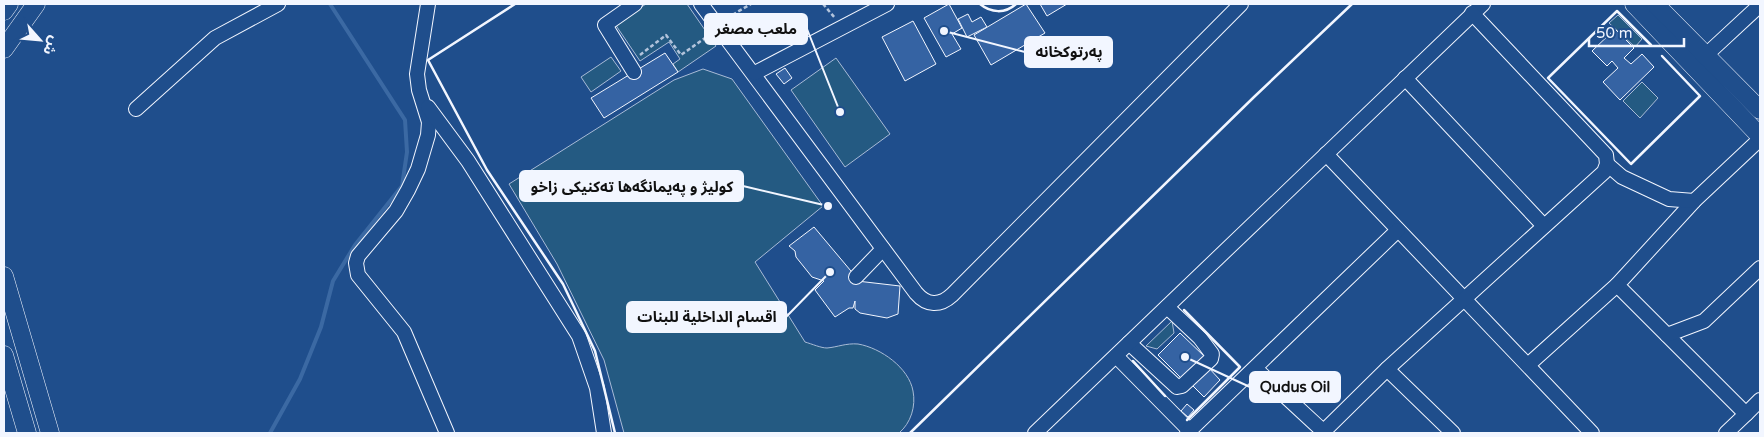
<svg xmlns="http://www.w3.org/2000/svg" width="1764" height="437" font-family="'Varela Round','Noto Sans Arabic',sans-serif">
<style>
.green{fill:#245a82;stroke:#a8bbd7}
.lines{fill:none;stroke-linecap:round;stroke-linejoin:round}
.stream{stroke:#3b69a3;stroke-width:4}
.building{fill:#3563a3;stroke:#f2f6ff}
.minor-casing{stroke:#f2f6ff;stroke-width:16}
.major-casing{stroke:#f2f6ff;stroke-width:19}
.path{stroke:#b3c4dc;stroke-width:2.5;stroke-dasharray:4 2.5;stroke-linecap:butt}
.minor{stroke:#1f4e8c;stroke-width:14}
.major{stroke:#1f4e8c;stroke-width:18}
.wall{stroke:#f2f6ff;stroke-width:2.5}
.leader{fill:none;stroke:#f2f6ff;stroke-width:2}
.callout-dot{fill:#f2f6ff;stroke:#1f4e8c;stroke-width:2}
.callout{fill:#f2f6ff;stroke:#f2f6ff;stroke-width:2}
.callout-label{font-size:15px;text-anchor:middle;font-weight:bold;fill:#111}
</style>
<rect width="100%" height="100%" fill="#1f4e8c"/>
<g class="green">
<path d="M646 4H687L716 46 678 72 673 64 680 59 669 42 640 61 615 24Z"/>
<path d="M1618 15 1642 39 1635 47 1609 23Z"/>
<path d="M611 57 621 71 591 92 581 77Z"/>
<path d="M836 58 890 134 845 167 791 90Z"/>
<path d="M703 69 732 79 823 206 755 262 805 342C812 344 821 348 827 348 838 347 846 343 858 344 881 348 909 368 913 391 916 406 911 423 899 433H624L604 360 557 264 509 184 674 80Z"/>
<path d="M1642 82 1658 98 1640 118 1623 101Z"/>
<path d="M1172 321 1174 333 1157 349 1146 346Z"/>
</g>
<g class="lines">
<path class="stream" d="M270 433 300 379 321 327 333 281 355 245 402 186 407 152 405 120 330 4"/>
</g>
<g class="building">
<path d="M949 4 962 28 952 34 961 49 946 57 924 18Z"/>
<path d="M1026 4 1045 33 991 65 974 35Z"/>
<path d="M1040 4H1067L1047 16Z"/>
<path d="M968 14 972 22 981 17 987 27 967 37 958 19Z"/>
<path d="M913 21 936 64 905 81 882 37Z"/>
<path d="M1615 29 1634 48 1624 58 1631 64 1642 54 1654 67 1620 100 1603 82 1618 68 1612 61 1607 66 1592 51Z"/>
<path d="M665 53 678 72 604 118 591 98Z"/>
<path d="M785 68 792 78 784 84 776 74Z"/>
<path d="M814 227 856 277 857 281 900 286 898 314 887 318 860 313 855 309V301L853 308H849L835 317 815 290 824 281 812 277 796 257 795 251 789 246Z"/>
<path d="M1180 333 1205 357 1183 380 1158 355Z"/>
<path d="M1208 367 1220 380 1204 397 1191 384Z"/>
<path d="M1187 404 1194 410 1188 417 1181 411Z"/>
</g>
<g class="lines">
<g class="minor-casing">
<g id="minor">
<path d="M428 4 417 74 419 90 429 122 428 135 418 169 408 190 396 211 358 256 356 263 358 275 404 332 447 433"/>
<path d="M701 4 916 293C927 306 940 306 952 295L1241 4"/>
<path d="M1706 55 1760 5"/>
<path d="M634 72 605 25 635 4"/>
<path d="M755 73 887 4"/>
<path d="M1405 78 1544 226"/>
<path d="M428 107 468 161 579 336 597 388 604 433"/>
<path d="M136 109 215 38 278 4"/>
<path d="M1760 139 1694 201 1617 285 1746 414 1760 400"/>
<path d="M1326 154 1592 433"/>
<path d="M1607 164 1622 177 1669 199 1694 201"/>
<path d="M856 277 883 249"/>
<path d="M1667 335 1704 321 1760 268"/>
<path d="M1129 343 1177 387 1182 386 1211 359 1212 354 1200 338 1167 307"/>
<path d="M1116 356 1190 431"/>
<path d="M1528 365 1617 285"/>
<path d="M1256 369 1324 432"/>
<path d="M1387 369 1453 433"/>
<path d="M1035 433 1483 4"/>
<path d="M1187 433 1398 230"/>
<path d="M1322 433 1387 369 1604 172 1607 164 1606 155 1472 13"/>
<path d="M1726 433 1746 414"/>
</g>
</g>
<g class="major-casing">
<g id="major">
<path d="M1634 4 1760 136"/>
<path d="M1655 4 1760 110"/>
<path d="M4 11 9 4"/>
<path d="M4 49 36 4"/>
<path d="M4 276 50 433"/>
<path d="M4 355 27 433"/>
</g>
</g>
<g class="path">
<path d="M823 4 835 18"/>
<path d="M727 18 751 4"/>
<path d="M640 55 666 35 681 55 708 36"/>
</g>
<use href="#minor" class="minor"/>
<use href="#major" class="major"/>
<g class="wall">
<path d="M515 4 428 60 487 170 563 284 595 351 615 433"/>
<path d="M980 4C991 13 1005 14 1016 4"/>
<path d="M1651 45 1617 11 1548 78 1631 164 1700 96 1662 56"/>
<path d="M1184 310 1240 367 1187 420"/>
<path d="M1133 361 1165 396"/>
<path d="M910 433 1254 97 1352 4"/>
</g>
</g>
<path class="leader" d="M840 112L807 29M944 31L1025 52M828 206L743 186M830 272L786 317M1185 357L1250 387"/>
<g class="callout-dot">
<circle cx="840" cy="112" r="5"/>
<circle cx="944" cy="31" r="5"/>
<circle cx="828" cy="206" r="5"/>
<circle cx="830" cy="272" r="5"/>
<circle cx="1185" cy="357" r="5"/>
</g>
<g class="callout">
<rect x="705" y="14" width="102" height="30" rx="5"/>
<rect x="1025" y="37" width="87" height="30" rx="5"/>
<rect x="520" y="171" width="223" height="30" rx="5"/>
<rect x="627" y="302" width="159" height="30" rx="5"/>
<rect x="1250" y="372" width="90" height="30" rx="5"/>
</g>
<g class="callout-label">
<text x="756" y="34">ملعب مصغر</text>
<text x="1069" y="57">په‌رتوكخانه‌</text>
<text x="632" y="192">كوليژ و په‌يمانگه‌ها ته‌كنيكى زاخو</text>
<text x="707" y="322">اقسام الداخلیة للبنات</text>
<text x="1295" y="392">Qudus Oil</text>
</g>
<rect width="1764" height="437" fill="none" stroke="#f2f6ff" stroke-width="10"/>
<g transform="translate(40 40) rotate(117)" stroke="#1f4e8c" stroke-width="4" paint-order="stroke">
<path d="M0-4L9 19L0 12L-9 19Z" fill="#f2f6ff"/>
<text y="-8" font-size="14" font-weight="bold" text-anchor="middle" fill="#f2f6ff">ش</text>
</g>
<path d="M1589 38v8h95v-8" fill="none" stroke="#f2f6ff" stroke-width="2.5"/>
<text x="1596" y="38" font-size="15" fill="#f2f6ff" stroke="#1f4e8c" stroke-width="4" paint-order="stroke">50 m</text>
</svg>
